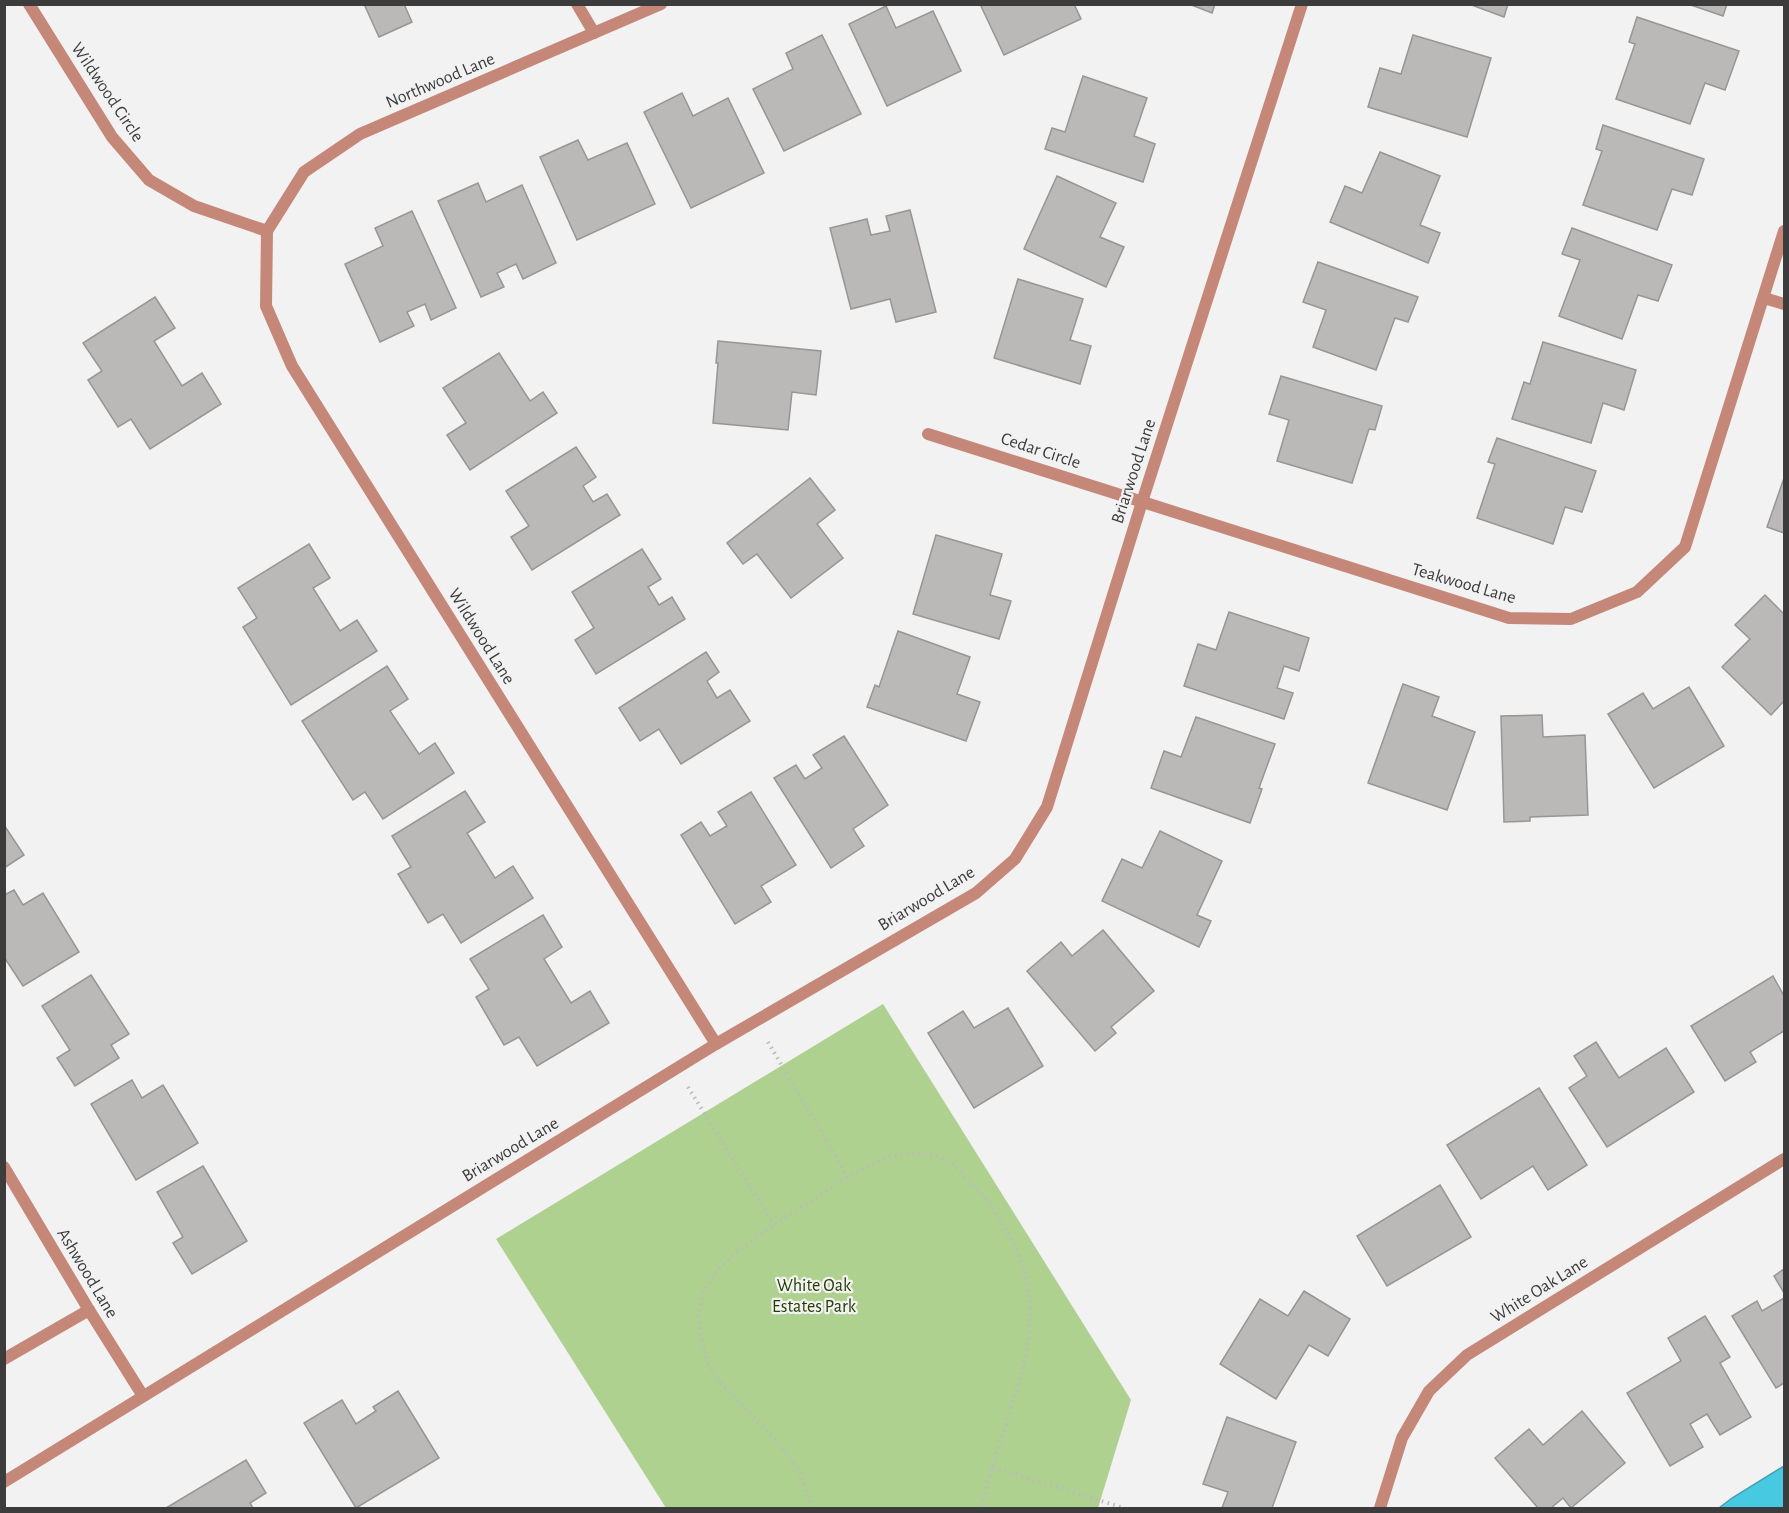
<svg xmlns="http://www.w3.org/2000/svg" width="1789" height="1513" font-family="'Alegreya Sans',sans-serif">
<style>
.green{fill:#afd18f}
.water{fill:#47cae1;stroke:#449fb0;stroke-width:1.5}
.building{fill:#bab9b8;stroke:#979695;stroke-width:1.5}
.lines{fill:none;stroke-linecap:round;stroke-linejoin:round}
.path{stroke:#bbbbbc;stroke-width:4;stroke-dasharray:1.5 4.5;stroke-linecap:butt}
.street{stroke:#c58878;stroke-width:12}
.labels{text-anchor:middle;stroke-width:4.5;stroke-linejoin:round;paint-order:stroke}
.street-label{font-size:18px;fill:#3c3c3c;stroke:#f2f2f3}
.park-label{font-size:18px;fill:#253d01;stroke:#f2f2f3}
</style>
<rect width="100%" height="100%" fill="#f2f2f3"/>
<path class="green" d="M883 1004 1131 1400 1098 1508H666L496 1239Z"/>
<path class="water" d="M1784 1466V1508H1719L1732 1498Z"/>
<g class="building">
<path d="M364 4H404L412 22 379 37Z"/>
<path d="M980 4H1074L1081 19 1004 55Z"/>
<path d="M1189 4H1215L1212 13Z"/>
<path d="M1469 4H1508L1504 17Z"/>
<path d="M1688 4H1727L1723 16Z"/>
<path d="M886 6 896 28 933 11 961 71 887 106 849 24Z"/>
<path d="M1637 17 1739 51 1725 90 1705 83 1690 124 1616 99 1635 44 1629 42Z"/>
<path d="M822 35 861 114 784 151 753 89 793 69 786 53Z"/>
<path d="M1413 35 1491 58 1467 137 1368 107 1380 68 1401 74Z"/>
<path d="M1083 76 1147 98 1134 136 1155 144 1143 182 1045 149 1052 128 1065 132Z"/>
<path d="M682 93 693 116 728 98 764 173 691 208 644 112Z"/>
<path d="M1603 125 1704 159 1692 195 1672 189 1657 230 1583 205 1602 151 1596 149Z"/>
<path d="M578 140 588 160 627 143 655 204 577 240 540 157Z"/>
<path d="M1380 152 1440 176 1420 225 1440 233 1428 263 1330 222 1345 186 1362 193Z"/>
<path d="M1057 176 1116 203 1100 237 1124 247 1106 287 1024 249Z"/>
<path d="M478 183 486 202 522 185 556 263 523 279 516 264 497 273 504 287 481 297 438 201Z"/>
<path d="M910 210 936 312 896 322 890 299 851 309 830 228 867 219 871 235 890 231 886 216Z"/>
<path d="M412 211 456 308 431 320 425 304 407 312 414 326 380 342 345 264 383 246 375 228Z"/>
<path d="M1572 228 1672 265 1658 301 1638 295 1622 339 1559 316 1580 260 1562 254Z"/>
<path d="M1318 262 1418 297 1408 322 1395 318 1376 370 1313 347 1326 310 1303 302Z"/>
<path d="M1018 279 1083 299 1070 340 1091 346 1080 384 994 358Z"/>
<path d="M155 297 175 328 154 341 182 386 202 373 221 404 150 449 131 419 118 427 88 380 102 371 83 343Z"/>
<path d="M718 341 821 351 816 395 792 392 788 430 713 423 718 363H716Z"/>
<path d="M1543 342 1636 370 1624 410 1603 403 1591 443 1512 419 1524 382 1530 384Z"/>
<path d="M499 353 530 401 543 392 557 413 470 470 447 435 466 423 443 388Z"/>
<path d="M1281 376 1382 406 1375 430 1369 429 1352 483 1277 461 1289 420 1269 414Z"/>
<path d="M1497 438 1596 471 1582 512 1565 507 1553 544 1477 518 1495 464 1488 462Z"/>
<path d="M576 447 596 477 583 486 593 502 607 494 620 515 532 570 511 537 529 526 506 491Z"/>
<path d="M810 478 835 510 817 524 843 558 791 598 757 554 743 564 727 543Z"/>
<path d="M1784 478V533L1767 527Z"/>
<path d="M936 535 1002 554 990 595 1011 601 999 639 913 614Z"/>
<path d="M309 544 330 578 313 588 340 631 357 620 377 651 291 705 243 627 257 618 238 588Z"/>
<path d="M642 549 661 579 648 587 659 605 672 597 685 619 596 674 575 640 594 628 572 592Z"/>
<path d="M1765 595 1784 614V701L1771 715 1722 667 1750 639 1735 625Z"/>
<path d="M1229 612 1309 638 1299 671 1284 666 1277 688 1293 693 1284 719 1184 686 1198 644 1216 650Z"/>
<path d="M898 631 970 657 957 694 980 702 966 741 867 707 875 685 879 687Z"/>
<path d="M706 652 719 672 707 681 717 698 730 690 750 721 681 764 659 729 640 741 619 708Z"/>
<path d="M387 666 408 699 390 711 419 754 435 743 454 773 383 819 365 792 353 800 302 721Z"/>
<path d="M1403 684 1439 697 1432 716 1475 732 1447 810 1368 783Z"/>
<path d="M1689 687 1724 746 1654 788 1608 714 1643 693 1653 709Z"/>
<path d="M1542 715 1543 737 1585 735 1588 815 1530 817V821L1504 822 1501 716Z"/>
<path d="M1196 717 1275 744 1259 788 1262 789 1250 823 1151 788 1164 751 1181 757Z"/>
<path d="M844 736 888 805 853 829 864 846 831 868 774 778 796 765 805 779 822 768 813 755Z"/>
<path d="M465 791 485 822 467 833 495 878 513 866 533 898 461 943 443 914 428 923 398 874 411 867 392 836Z"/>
<path d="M751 792 796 865 761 886 771 902 735 924 681 835 701 822 710 836 727 826 718 812Z"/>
<path d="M4 825 24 855 4 868Z"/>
<path d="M1160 831 1222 861 1197 915 1211 921 1199 947 1102 901 1122 859 1142 868Z"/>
<path d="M14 890 23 905 43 893 79 952 23 986 4 957V895Z"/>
<path d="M543 915 562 947 544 959 571 1003 590 991 609 1023 537 1066 519 1037 504 1045 476 997 489 989 470 959Z"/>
<path d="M1103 930 1154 991 1111 1027 1116 1033 1095 1051 1027 971 1061 942 1072 956Z"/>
<path d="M91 975 129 1034 111 1045 119 1058 75 1086 57 1058 70 1050 42 1006Z"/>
<path d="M1773 976 1784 996V1031L1750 1052 1756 1062 1725 1081 1691 1026Z"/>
<path d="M1008 1008 1043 1066 974 1108 928 1033 963 1011 974 1028Z"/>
<path d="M1596 1042 1619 1078 1666 1048 1694 1092 1607 1147 1569 1088 1587 1076 1574 1056Z"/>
<path d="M132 1080 142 1098 163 1085 198 1143 136 1180 91 1104Z"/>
<path d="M1539 1088 1587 1165 1548 1190 1533 1166 1481 1199 1447 1145Z"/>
<path d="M203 1166 247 1241 192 1274 173 1243 183 1237 157 1192Z"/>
<path d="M1440 1185 1471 1237 1387 1286 1357 1236Z"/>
<path d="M1784 1269V1293L1774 1276Z"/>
<path d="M1304 1291 1350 1319 1328 1356 1309 1345 1276 1399 1220 1364 1260 1299 1288 1316Z"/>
<path d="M1784 1298V1383L1776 1388 1732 1316 1757 1301 1762 1311Z"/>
<path d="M1705 1316 1730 1357 1720 1363 1751 1417 1720 1435 1707 1414 1690 1424 1703 1447 1670 1466 1627 1393 1681 1361 1668 1338Z"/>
<path d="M398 1391 439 1458 356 1508 304 1423 342 1400 356 1424 376 1411 373 1407Z"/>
<path d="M1582 1411 1625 1463 1571 1508 1563 1498 1551 1508H1538L1495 1458 1529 1429 1543 1445Z"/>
<path d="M1227 1417 1296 1442 1272 1508H1222L1228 1492 1203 1484Z"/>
<path d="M246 1460 266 1493 250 1503 253 1508H166Z"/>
</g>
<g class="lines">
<g class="path">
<path d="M768 1042 848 1177"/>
<path d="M688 1087 774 1225"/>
<path d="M993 1467 1124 1508"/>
<path d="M812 1508 798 1469 777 1442 721 1383 707 1362 701 1339 698 1314 703 1293 716 1272 736 1252 774 1225 848 1177 883 1159 905 1154 926 1153 949 1160 989 1202 1013 1242 1024 1269 1030 1302 1029 1338 1023 1368 980 1508"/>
</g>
<g class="street">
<path d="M29 4 112 137 149 180 194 206 267 231"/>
<path d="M577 4 594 33"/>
<path d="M267 231 266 306 292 366 716 1044"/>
<path d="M267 231 304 172 360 134 661 4"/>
<path d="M1764 298 1784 304"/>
<path d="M928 434 1509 618 1571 619 1637 592 1685 547 1784 231"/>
<path d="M4 1167 89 1310 143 1396"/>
<path d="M4 1359 89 1310"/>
<path d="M4 1482 716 1044 976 893 1015 859 1047 807 1142 502 1302 4"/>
<path d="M1380 1508 1402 1438 1429 1391 1467 1355 1784 1159"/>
</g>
</g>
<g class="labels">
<g class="street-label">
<text transform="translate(440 80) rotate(-23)" y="6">Northwood Lane</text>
<text transform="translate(108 92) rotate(56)" y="6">Wildwood Circle</text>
<text transform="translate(1041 450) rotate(18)" y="6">Cedar Circle</text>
<text transform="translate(1133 471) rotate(-72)" y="6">Briarwood Lane</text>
<text transform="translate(1464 583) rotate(16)" y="6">Teakwood Lane</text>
<text transform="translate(482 636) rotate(58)" y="6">Wildwood Lane</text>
<text transform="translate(926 898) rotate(-31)" y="6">Briarwood Lane</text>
<text transform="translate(510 1149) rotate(-31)" y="6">Briarwood Lane</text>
<text transform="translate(88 1273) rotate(59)" y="6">Ashwood Lane</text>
<text transform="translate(1539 1289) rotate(-32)" y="6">White Oak Lane</text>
</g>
<g class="park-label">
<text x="814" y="1291">White Oak<tspan x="814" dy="21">Estates Park</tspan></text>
</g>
</g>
<rect width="1789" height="1513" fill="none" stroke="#3c3c3c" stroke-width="12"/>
</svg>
